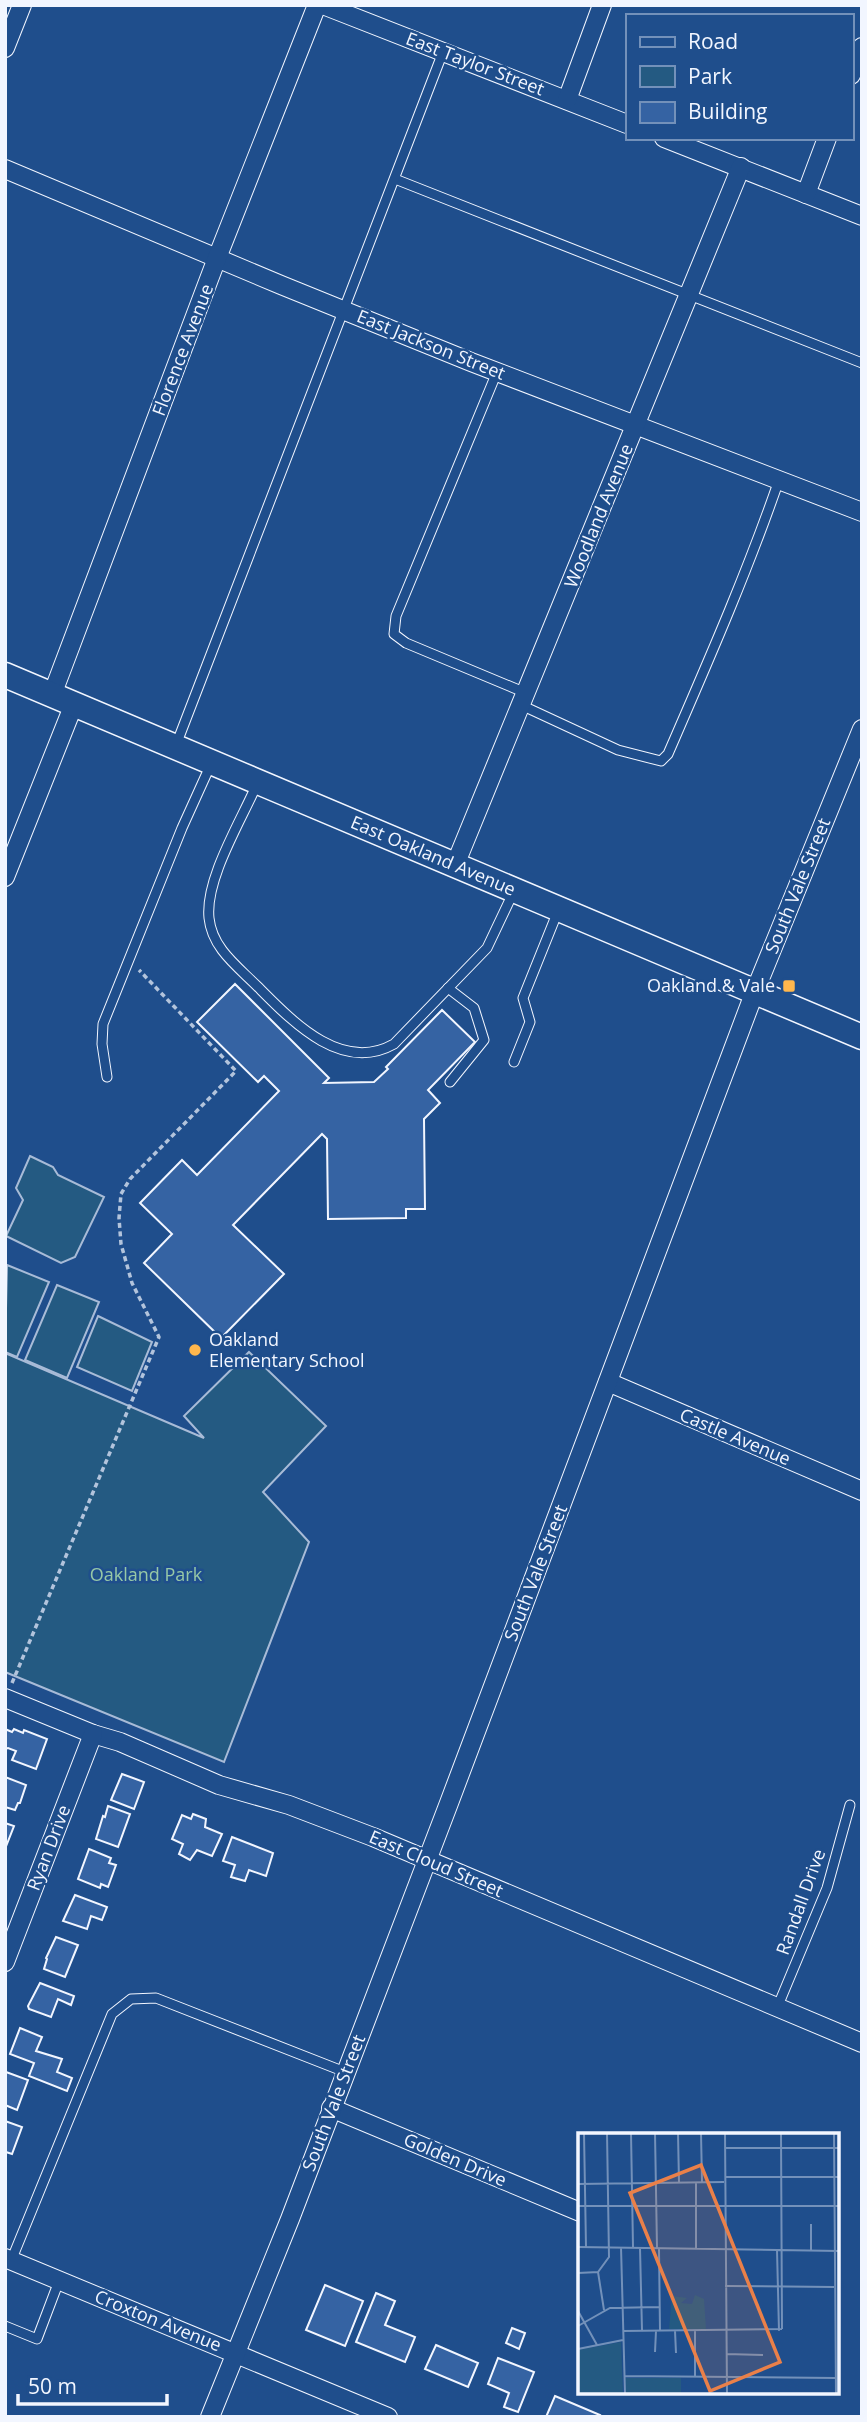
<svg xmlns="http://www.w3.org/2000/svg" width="867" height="2422" font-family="'Open Sans',sans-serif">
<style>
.green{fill:#245a82;stroke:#a8bbd7;stroke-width:2}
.building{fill:#3563a3;stroke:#f2f6ff;stroke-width:2}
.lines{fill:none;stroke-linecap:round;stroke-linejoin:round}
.lane-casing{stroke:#f2f6ff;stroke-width:11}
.street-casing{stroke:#f2f6ff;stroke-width:20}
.secondary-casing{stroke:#f2f6ff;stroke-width:27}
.path{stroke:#b3c4dc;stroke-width:3.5;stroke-dasharray:5 3.5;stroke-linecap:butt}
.lane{stroke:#1f4e8c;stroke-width:9}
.street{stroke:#1f4e8c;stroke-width:18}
.secondary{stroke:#1f4e8c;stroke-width:24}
.poi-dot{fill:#ffb74d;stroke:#1f4e8c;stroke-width:2.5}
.labels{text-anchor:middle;stroke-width:5;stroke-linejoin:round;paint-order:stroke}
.street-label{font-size:18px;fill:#f2f6ff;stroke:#1f4e8c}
.poi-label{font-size:18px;fill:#f2f6ff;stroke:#1f4e8c;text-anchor:end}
.park-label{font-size:18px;fill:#97c8a6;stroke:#1f4e8c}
.inset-road{fill:none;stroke:#7391ba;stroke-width:2}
.view{fill:#ea8049;fill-opacity:0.15;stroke:#ea8049;stroke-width:3.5}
.inset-edge{fill:none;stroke:#f2f6ff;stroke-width:3.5}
</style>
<rect width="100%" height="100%" fill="#1f4e8c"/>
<g class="green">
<path d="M30 1156 53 1167 58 1175 104 1197 75 1257 61 1263 6 1236 23 1200 16 1188Z"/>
<path d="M7 1265 49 1282 17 1357 5 1352Z"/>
<path d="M57 1285 99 1302 67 1378 25 1360Z"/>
<path d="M98 1316 152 1342 132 1391 77 1367Z"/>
<path d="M249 1352 326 1426 263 1492 309 1542 224 1762 5 1672V1353L204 1438 184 1416Z"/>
</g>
<g class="building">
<path d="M235 984 329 1078 324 1083 374 1082 388 1069 386 1067 442 1010 475 1042 428 1090 440 1103 424 1119 425 1209H406V1218L328 1219 327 1139 322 1134 233 1225 284 1274 221 1338 144 1263 172 1234 140 1203 182 1160 197 1175 279 1091 264 1076 258 1082 197 1022Z"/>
<path d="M5 1729 12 1732 14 1729 23 1733 24 1730 47 1739 36 1769 12 1760 16 1751 8 1748 5 1749Z"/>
<path d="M122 1774 144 1782 134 1809 111 1800Z"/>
<path d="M5 1777 26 1785 20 1803H18L15 1810 5 1807Z"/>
<path d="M108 1806 130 1814 118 1847 96 1839 103 1816 105 1817Z"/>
<path d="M193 1814 206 1819 205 1827 222 1834 212 1856 197 1850 190 1860 179 1854 183 1844 172 1839 182 1815 191 1819Z"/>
<path d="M5 1823 14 1826 5 1849Z"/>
<path d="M232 1837 273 1853 266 1876 249 1870 245 1881 231 1877 235 1865 223 1861Z"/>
<path d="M89 1849 111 1858 109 1863 116 1865 108 1887 101 1884 100 1888 78 1879Z"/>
<path d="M75 1895 107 1907 102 1920 91 1916 87 1929 63 1921Z"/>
<path d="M56 1937 78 1945 65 1977 44 1969 47 1959 46 1958Z"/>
<path d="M40 1983 74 1996 71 2005 58 1999 51 2017 29 2009 28 2006Z"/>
<path d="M20 2028 42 2037 36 2051 62 2059 57 2072 72 2078 67 2091 29 2076 34 2063 10 2054Z"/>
<path d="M6 2072 28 2080 17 2110 5 2105Z"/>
<path d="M5 2121 22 2127 12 2154 6 2152 5 2154Z"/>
<path d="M325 2285 363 2301 345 2346 306 2330Z"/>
<path d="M376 2293 395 2301 385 2325 415 2337 405 2362 356 2342Z"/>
<path d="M512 2328 525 2333 519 2349 506 2343Z"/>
<path d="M436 2345 478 2363 468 2387 425 2369Z"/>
<path d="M498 2358 534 2372 518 2412 504 2407 509 2393 488 2384Z"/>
<path d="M555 2396 600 2415 599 2417H546Z"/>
</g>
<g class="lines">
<g class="lane-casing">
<g id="lane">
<path d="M395 179 862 363"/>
<path d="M497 372 396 616 394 634 406 643 526 693"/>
<path d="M521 705 618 750 661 761 668 754C707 664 747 573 779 480"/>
<path d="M176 745 443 52"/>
<path d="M257 784C241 821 205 879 209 918 212 948 237 966 257 986 291 1020 341 1074 394 1044L487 948 514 891"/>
<path d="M448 988 474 1008 484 1040 450 1082"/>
<path d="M514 1062 530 1022 523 998 558 911"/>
<path d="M107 1077 102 1044 103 1024 182 828 211 764"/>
<path d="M777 2008 827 1888 850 1805"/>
<path d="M11 2261 112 2014 131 1999 156 1998 345 2072"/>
<path d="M5 2326 37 2339 59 2281"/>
</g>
</g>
<g class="street-casing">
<g id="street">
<path d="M323 5 627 124"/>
<path d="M5 48 22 5"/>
<path d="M851 75 862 47"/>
<path d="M567 100 602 5"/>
<path d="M664 138 862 216"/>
<path d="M5 169 281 285 471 362 862 512"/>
<path d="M806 194 827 138"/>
<path d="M52 695 217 258 317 5"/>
<path d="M455 865 741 167"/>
<path d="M5 877 74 704"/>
<path d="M608 1382 862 1491"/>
<path d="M5 1698 93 1734 120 1742 219 1785 289 1805 373 1837 862 2043"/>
<path d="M5 1962 93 1734"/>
<path d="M331 2108 580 2212"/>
<path d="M5 2258 388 2417"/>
<path d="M210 2417 290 2219 449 1803 755 991 862 729"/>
</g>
</g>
<g class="secondary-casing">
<path id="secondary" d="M5 675 862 1037"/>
</g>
<path class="path" d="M12 1683 159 1337 132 1283 121 1244 119 1218 121 1194 130 1179 236 1071 139 970"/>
<use href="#lane" class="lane"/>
<use href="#street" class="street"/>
<use href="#secondary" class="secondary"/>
</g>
<g class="poi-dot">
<rect x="782" y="979" width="14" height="14" rx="3.5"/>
<circle cx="195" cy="1350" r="7"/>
</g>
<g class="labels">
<g class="street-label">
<text transform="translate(475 64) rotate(21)" y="6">East Taylor Street</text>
<text transform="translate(431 345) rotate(22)" y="6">East Jackson Street</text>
<text transform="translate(183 350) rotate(-69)" y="6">Florence Avenue</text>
<text transform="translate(599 516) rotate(-68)" y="6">Woodland Avenue</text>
<text transform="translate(433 856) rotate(23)" y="6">East Oakland Avenue</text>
<text transform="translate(798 886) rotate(-68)" y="6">South Vale Street</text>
<text transform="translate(735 1437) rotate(23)" y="6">Castle Avenue</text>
<text transform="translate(536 1573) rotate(-69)" y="6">South Vale Street</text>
<text transform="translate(49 1848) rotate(-69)" y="6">Ryan Drive</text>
<text transform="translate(436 1864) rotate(23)" y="6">East Cloud Street</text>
<text transform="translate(801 1902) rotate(-70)" y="6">Randall Drive</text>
<text transform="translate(334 2103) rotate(-69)" y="6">South Vale Street</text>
<text transform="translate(455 2160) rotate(23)" y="6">Golden Drive</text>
<text transform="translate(158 2321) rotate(22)" y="6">Croxton Avenue</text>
</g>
<g class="poi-label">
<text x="775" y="992">Oakland &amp; Vale</text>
<text x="209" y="1346" text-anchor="start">Oakland<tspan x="209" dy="21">Elementary School</tspan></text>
</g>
<g class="park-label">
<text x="146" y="1581">Oakland Park</text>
</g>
</g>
<g transform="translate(578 2133)">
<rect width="261" height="261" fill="#1f4e8c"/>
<path d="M117 162 126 166 128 196H91L94 163 109 165 103 170 114 171ZM43 209 45 260H0V217ZM47 245H103V260H48Z" fill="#245a82"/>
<path class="inset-road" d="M6 0 8 114M53 0 55 114M77 0 79 115M100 0 101 50M123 0 124 49M147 0 149 260M203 0 204 196M256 0 258 260M147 15H261M147 44H261M0 51 146 49M0 73H261M0 114 261 118M43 114 47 260M62 115 64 197M81 116 82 198M118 116V49M199 117 201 198M233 117V91M20 139 26 177M0 140 20 139 31 124 29 0M147 153 256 154M0 178 19 212M0 193 32 175 81 174M45 198 204 196M97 198 98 220M117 198V244M0 216 45 207M77 219 78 198M148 221 185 222M46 243 257 245"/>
<path class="view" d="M123 32 202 229 132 258 52 60Z"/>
<rect width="261" height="261" class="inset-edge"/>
</g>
<rect width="867" height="2422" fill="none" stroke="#f2f6ff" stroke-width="14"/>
<rect x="626" y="14" width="228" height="126" fill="#1f4e8c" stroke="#7391ba" stroke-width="2"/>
<rect x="640" y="37" width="35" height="10" fill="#1f4e8c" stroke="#7391ba" stroke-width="2"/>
<text x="688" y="49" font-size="21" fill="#f2f6ff">Road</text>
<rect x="640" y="66" width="35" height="21" fill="#245a82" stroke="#7391ba" stroke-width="2"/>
<text x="688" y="84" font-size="21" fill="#f2f6ff">Park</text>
<rect x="640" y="102" width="35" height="21" fill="#3563a3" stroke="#7391ba" stroke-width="2"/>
<text x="688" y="119" font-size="21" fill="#f2f6ff">Building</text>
<path d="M18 2394v10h149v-10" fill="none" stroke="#f2f6ff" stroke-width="3.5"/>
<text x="28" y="2394" font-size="21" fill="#f2f6ff" stroke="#1f4e8c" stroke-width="5" paint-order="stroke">50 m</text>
</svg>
